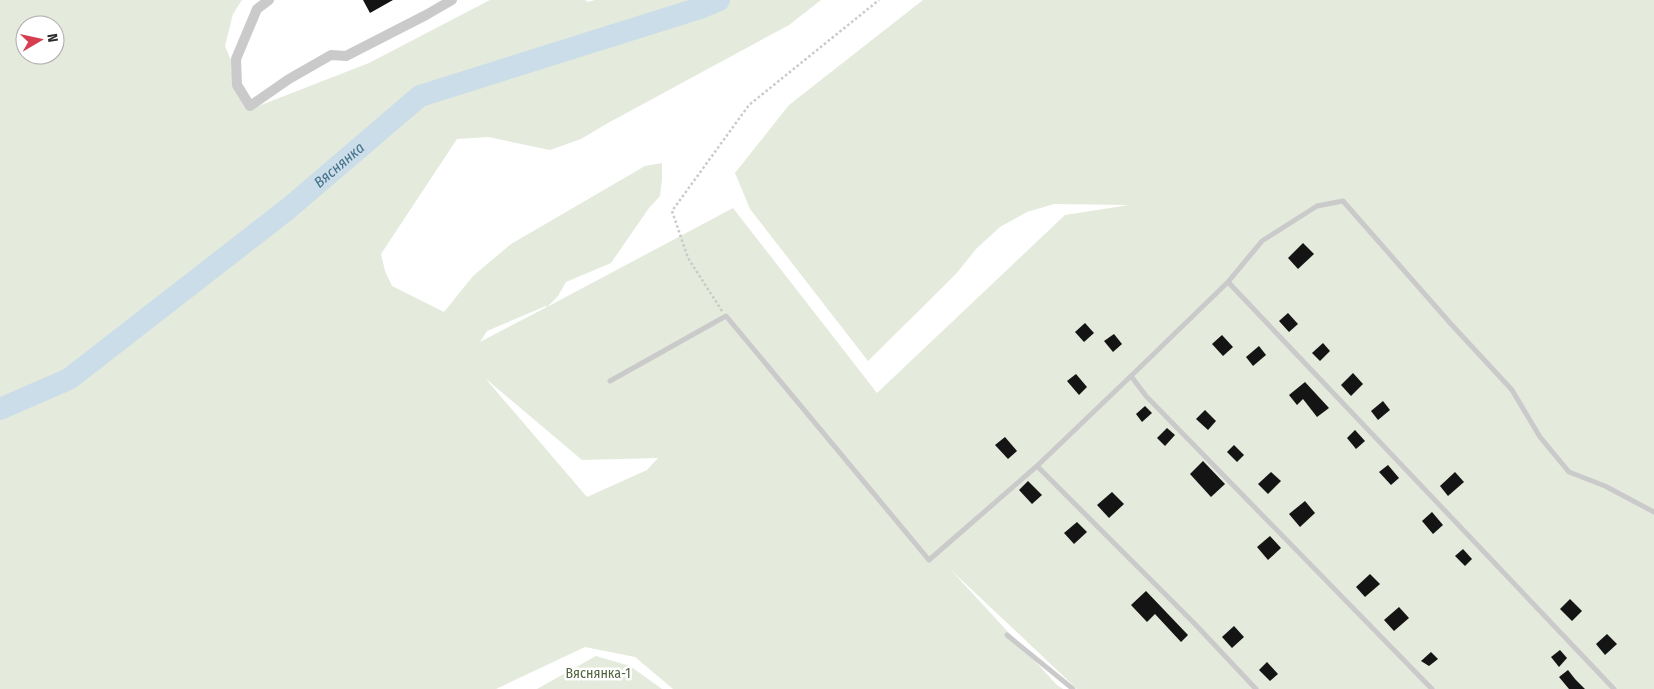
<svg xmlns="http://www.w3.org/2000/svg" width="1654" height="689" font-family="'Fira Sans Condensed',sans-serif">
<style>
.green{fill:#e4eadc;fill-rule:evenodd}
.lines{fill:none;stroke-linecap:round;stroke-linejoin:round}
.river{stroke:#cadde8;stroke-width:22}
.building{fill:#141414}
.path{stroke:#cacaca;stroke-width:2.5;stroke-dasharray:2.5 2.5;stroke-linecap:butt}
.lane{stroke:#cacaca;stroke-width:5}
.street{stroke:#cacaca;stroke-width:10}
.labels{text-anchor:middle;stroke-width:5;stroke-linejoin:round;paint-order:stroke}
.park-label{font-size:14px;fill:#52653f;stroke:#fff}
.water-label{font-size:15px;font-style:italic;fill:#427088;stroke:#fff}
</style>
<rect width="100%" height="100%" fill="#fff"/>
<g class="green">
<path d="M0 0H242L233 14 225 46 251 109 369 63 490 0H585L588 2 595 0H821L789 25 608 123 581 139 550 150 488 137 457 139 381 254 385 271 392 286 444 312 473 276 511 244 645 166 662 163V179L660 196 649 208 611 263 566 282 558 296 547 307 733 208 877 393 1065 215 1129 205 1054 204 1027 212 1000 227 976 249 956 274 868 361 750 209 735 173 789 105 923 0H1654V689H1077L950 569 1057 685 1063 689H673L635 657 585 647 496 689H0ZM25 25H55V55H25ZM546 306 547 307 480 342 487 331ZM485 378 582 460 658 458 647 470 587 497Z"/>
<path d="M596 656 630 666 662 689H537Z"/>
</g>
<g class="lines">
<path class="river" id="s1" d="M0 409 69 379 289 208 420 96 700 8 719 0"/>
</g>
<g class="building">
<path d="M363 0H393L370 13Z"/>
<path d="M1303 243 1314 254 1298 269 1288 258Z"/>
<path d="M1288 313 1298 324 1289 332 1279 321Z"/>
<path d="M1085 323 1094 333 1084 342 1075 332Z"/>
<path d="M1114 334 1122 344 1113 352 1104 341Z"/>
<path d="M1222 335 1233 347 1223 356 1212 344Z"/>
<path d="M1323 343 1330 351 1320 361 1312 353Z"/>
<path d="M1259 346 1266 355 1253 366 1246 357Z"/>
<path d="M1353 373 1363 384 1351 396 1341 385Z"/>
<path d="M1076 374 1087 387 1079 395 1067 381Z"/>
<path d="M1305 382 1329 408 1317 417 1303 399 1297 405 1289 395Z"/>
<path d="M1383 401 1390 410 1378 420 1371 411Z"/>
<path d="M1145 406 1152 413 1142 422 1136 414Z"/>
<path d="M1205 410 1216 421 1208 430 1196 419Z"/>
<path d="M1167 428 1175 435 1165 446 1157 438Z"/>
<path d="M1355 430 1365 441 1356 449 1347 438Z"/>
<path d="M1005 437 1017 451 1008 459 995 445Z"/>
<path d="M1234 445 1244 455 1237 462 1227 452Z"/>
<path d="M1203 461 1225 484 1211 497 1190 474Z"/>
<path d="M1388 465 1399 478 1391 485 1379 472Z"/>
<path d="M1271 472 1281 481 1268 494 1258 484Z"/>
<path d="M1455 472 1464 482 1448 496 1440 486Z"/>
<path d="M1028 481 1042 495 1032 504 1019 490Z"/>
<path d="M1112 492 1124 504 1109 518 1097 505Z"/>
<path d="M1305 501 1315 513 1300 527 1289 514Z"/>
<path d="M1432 512 1443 525 1433 534 1422 521Z"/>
<path d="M1077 522 1087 532 1074 544 1064 533Z"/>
<path d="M1270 536 1281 548 1268 560 1257 547Z"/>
<path d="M1463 549 1472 559 1465 566 1455 556Z"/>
<path d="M1370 574 1380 584 1365 597 1356 587Z"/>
<path d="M1146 591 1188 635 1181 642 1155 614 1147 622 1131 605Z"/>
<path d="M1570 599 1582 611 1572 621 1560 609Z"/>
<path d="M1399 607 1409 618 1394 631 1384 620Z"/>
<path d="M1234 626 1244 637 1232 648 1222 637Z"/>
<path d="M1607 634 1617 644 1605 655 1596 644Z"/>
<path d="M1560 650 1567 658 1559 667 1551 657Z"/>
<path d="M1431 652 1438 659 1429 666 1421 661Z"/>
<path d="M1267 662 1278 674 1270 681 1259 670Z"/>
<path d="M1568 670 1575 679 1585 689H1569L1559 677Z"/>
</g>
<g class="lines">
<path class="path" d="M722 311 688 258 672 211 749 105 879 0"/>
<g class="lane">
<path d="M1228 282 1614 689"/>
<path d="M1131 376 1146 396 1432 689"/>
<path d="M610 381 726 316 929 560 1037 466 1131 376 1228 282 1262 241 1317 206 1343 201 1451 324 1512 390 1540 437 1569 472 1605 486 1654 512"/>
<path d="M1037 466 1194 623 1256 689"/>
<path d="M1007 635 1073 689"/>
</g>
<path class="street" d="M269 0 257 9 236 59 237 85 250 106 289 79 331 55 346 56 426 15 452 0"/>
</g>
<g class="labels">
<g class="park-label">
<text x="598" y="678">Вяснянка-1</text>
</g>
<g class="water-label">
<text dy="5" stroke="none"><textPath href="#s1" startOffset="420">Вяснянка</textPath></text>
</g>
</g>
<g transform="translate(40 40) rotate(81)"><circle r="24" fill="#ffffff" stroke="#ababab"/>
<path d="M0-4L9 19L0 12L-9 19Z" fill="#d63e4f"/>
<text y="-8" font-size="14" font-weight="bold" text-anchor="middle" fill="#2d2d2d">N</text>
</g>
</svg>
